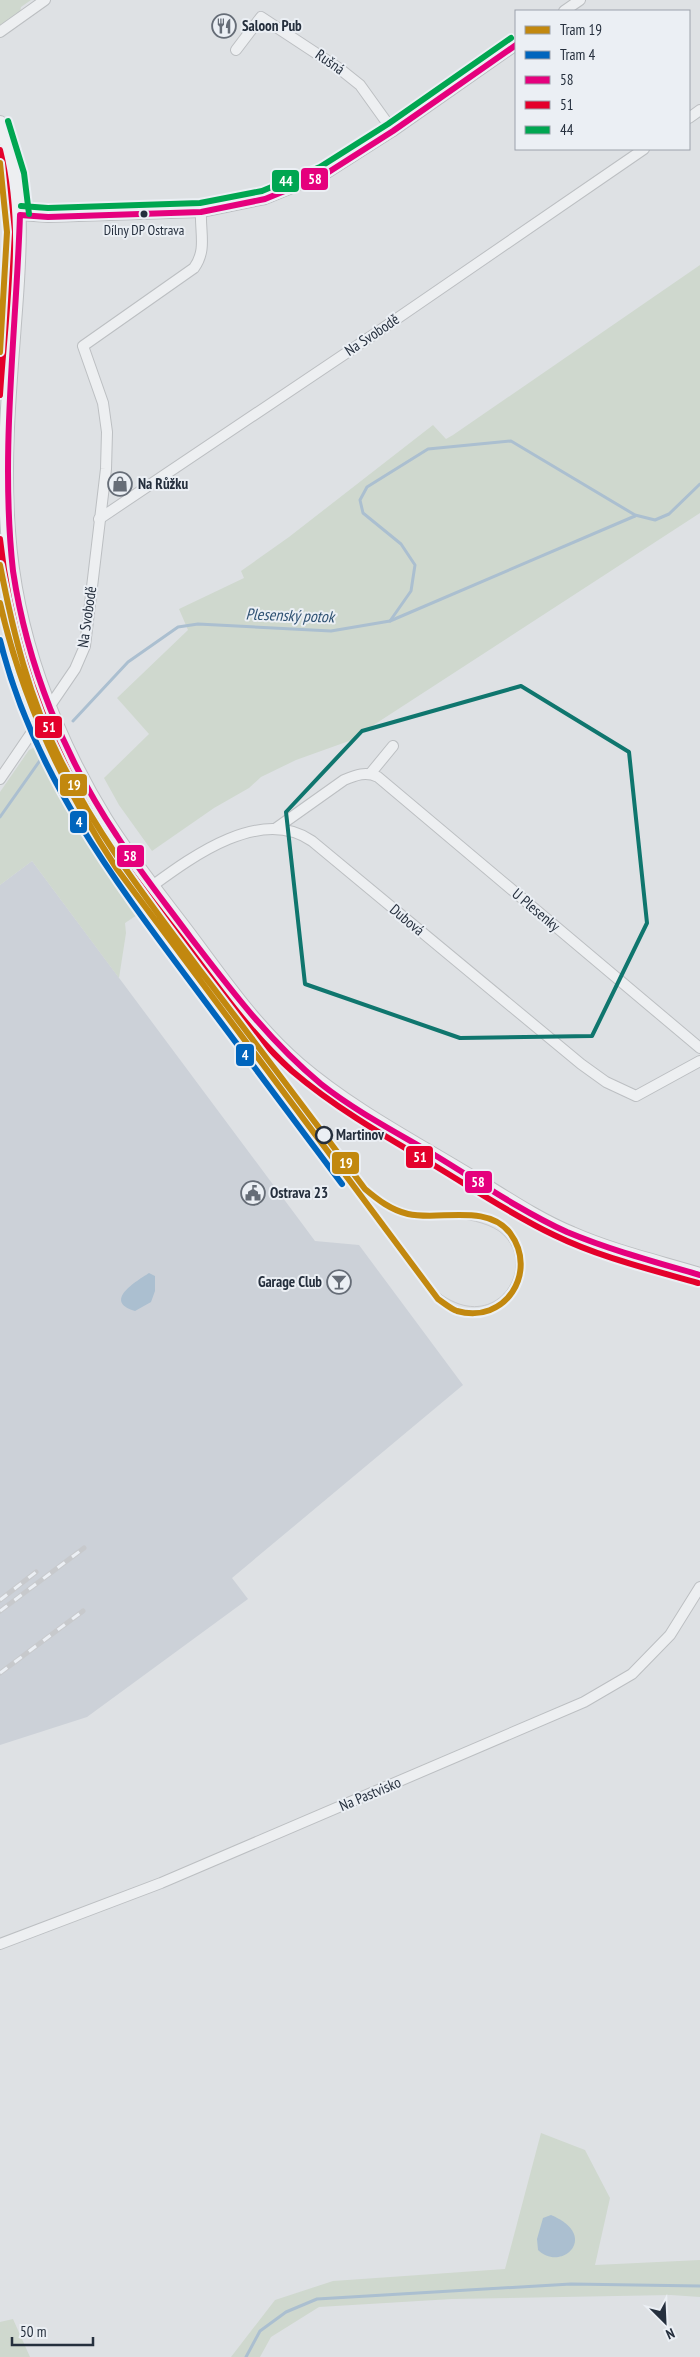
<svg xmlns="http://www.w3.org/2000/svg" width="700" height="2357" font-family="'PT Sans Narrow',sans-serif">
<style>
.built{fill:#ccd1d8}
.green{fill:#cfd8ce}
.water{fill:#abbfd0}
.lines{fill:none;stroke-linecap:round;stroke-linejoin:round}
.stream{stroke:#abbfd0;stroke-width:3}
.minor-casing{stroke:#bcbfc2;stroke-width:12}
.tertiary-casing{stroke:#bcbfc2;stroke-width:16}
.minor{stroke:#edeff1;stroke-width:10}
.tertiary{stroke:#edeff1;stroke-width:14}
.tram{stroke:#c7c9cc;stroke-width:1}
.rail-casing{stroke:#c7c9cc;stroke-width:5}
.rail{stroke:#ebeff4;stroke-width:3;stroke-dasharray:9;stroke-linecap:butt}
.bus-1-casing{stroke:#ebeff4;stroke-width:10}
.bus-2-casing{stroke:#ebeff4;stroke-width:10}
.bus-3-casing{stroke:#ebeff4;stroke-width:10}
.bus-1{stroke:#e5007d;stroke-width:6}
.bus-2{stroke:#e4002b;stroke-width:6}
.bus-3{stroke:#00a651;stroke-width:6}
.tram-1-casing{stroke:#ebeff4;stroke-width:10}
.tram-2-casing{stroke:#ebeff4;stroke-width:10}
.tram-1{stroke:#c2880f;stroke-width:6}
.tram-2{stroke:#0065bd;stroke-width:6}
.marked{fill:none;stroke:#0f766e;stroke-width:4;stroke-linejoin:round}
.bus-dot{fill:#252f3d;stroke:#ebeff4;stroke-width:2}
.stop-dot{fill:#ebeff4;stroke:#252f3d;stroke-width:2.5}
.labels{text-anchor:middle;stroke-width:4;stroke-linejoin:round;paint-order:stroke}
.bus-label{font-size:14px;fill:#252f3d;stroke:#ebeff4}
.poi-label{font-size:15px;font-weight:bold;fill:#252f3d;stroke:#ebeff4;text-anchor:start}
.street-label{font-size:15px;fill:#252f3d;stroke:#ebeff4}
.stop-label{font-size:15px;font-weight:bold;fill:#252f3d;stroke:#ebeff4;text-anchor:start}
.water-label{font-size:16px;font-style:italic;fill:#2e5172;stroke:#ebeff4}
.line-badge{stroke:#ebeff4;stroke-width:2}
.badge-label{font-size:14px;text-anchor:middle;font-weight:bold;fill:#fff}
</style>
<rect width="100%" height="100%" fill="#dee1e4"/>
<path class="built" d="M32 861 315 1241 359 1245 463 1385 232 1578 248 1599 87 1717 0 1745V885Z"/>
<g class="green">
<path d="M0 0H31L21 7 20 13 0 26Z"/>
<path d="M700 265V513L349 741 296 760 261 777 249 788 214 808 152 851 119 805 104 778 149 734 117 698 188 630 179 609 244 578 241 571 289 537 433 425 446 439 453 435Z"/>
<path d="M41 744 93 848 143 911 125 923 126 933 119 978 32 861 0 885V792L29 750Z"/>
<path d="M541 2133 585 2150 610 2198 595 2265 700 2260V2297L671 2295 452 2299 319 2307 271 2337 260 2357H231L275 2300 333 2281 505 2269Z"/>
<path d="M13 2319 30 2357H0V2322Z"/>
</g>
<g class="water">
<path d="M149 1273 155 1276V1291L151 1302 135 1311C102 1301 137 1281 149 1273Z"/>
<path d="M551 2215C601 2236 561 2273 538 2250L537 2239 543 2218Z"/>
</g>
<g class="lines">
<g class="stream">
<path d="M390 621 635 516"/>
<path d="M73 721 128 662 178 627 198 624 331 631 390 621 411 591 415 565 401 544 363 513 360 500 367 487 428 449 511 441 635 515 655 520 669 514 700 484"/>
<path d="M0 817 41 759"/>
<path d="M246 2357 260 2331 286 2312 317 2299 571 2284 700 2286"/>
</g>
<g class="minor-casing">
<g id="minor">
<path d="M564 11 580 0"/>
<path d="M0 32 45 0"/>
<path d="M236 50 261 17 340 69 360 85 393 131"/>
<path d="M689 118 700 110"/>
<path d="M20 215 48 217 201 212 265 199 324 175 393 131 516 45"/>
<path d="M99 519 376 333 644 149"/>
<path d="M370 774 393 746"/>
<path d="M0 779 75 669 85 646 106 469 107 432 103 403 83 346 194 268C207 250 200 233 201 212"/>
<path d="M275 829 344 780C356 775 366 771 378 777L700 1048"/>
<path d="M152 886C193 856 261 806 312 841L581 1064 606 1082 636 1096 700 1061"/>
<path d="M0 1944 161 1883 584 1702 632 1674 670 1635 700 1587"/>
</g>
</g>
<g class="tertiary-casing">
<path id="tertiary" d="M0 123C28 192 18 264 13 337 8 401 3 466 8 531 15 633 52 732 105 819 131 861 163 900 193 940 225 983 257 1029 299 1065 348 1107 406 1138 461 1171 497 1192 533 1218 572 1234 613 1252 657 1262 700 1275"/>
</g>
<use href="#minor" class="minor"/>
<use href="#tertiary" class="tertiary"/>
<path class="tram" d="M421 1276C488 1353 546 1265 499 1231 486 1222 466 1219 451 1217"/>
<g class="rail-casing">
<g id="rail">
<path d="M0 1600 36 1572"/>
<path d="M0 1611 84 1548"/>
<path d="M0 1673 83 1611"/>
</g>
</g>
<use href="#rail" class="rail"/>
<g class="bus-1-casing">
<path id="bus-1" d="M516 45 393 131 324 175 265 199 201 212 48 217 20 215C16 333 0 454 13 571 27 665 64 757 117 836 140 872 166 904 191 938 231 990 270 1042 321 1084 354 1110 392 1130 428 1151 473 1178 519 1210 567 1232 610 1250 655 1262 700 1275"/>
</g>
<g class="bus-2-casing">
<g id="bus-2">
<path d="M0 150C20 230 5 314 0 395"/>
<path d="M0 539C11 640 44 736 98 824 123 865 154 903 184 942 218 987 250 1033 292 1071 333 1106 381 1134 427 1161 469 1186 510 1214 554 1235 599 1257 649 1269 698 1283"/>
</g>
</g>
<g class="bus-3-casing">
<g id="bus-3">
<path d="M8 121 24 173 29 214"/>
<path d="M21 206 48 208 200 203 262 191 320 167 388 124 511 38"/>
</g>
</g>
<use href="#bus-1" class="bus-1"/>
<use href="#bus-2" class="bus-2"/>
<use href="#bus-3" class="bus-3"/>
<g class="tram-1-casing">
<g id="tram-1">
<path d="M0 163 7 232 0 352"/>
<path d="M0 565C13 632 29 698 60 759 97 835 149 902 199 969 255 1042 310 1116 365 1189 378 1200 391 1210 408 1214 439 1221 487 1203 510 1233 539 1272 505 1325 457 1311 451 1309 444 1303 438 1299L117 869C62 786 22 700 0 603"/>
</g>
</g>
<g class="tram-2-casing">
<path id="tram-2" d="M0 640C32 771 113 879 192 984 242 1051 292 1118 342 1184"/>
</g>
<use href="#tram-1" class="tram-1"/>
<use href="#tram-2" class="tram-2"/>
</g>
<path class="marked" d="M521 686 629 752 647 923 592 1036 460 1038 305 984 286 812 362 731Z"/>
<defs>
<g id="restaurant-ring" transform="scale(1.25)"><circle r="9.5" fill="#ebeff4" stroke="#666d77" stroke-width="1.5"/><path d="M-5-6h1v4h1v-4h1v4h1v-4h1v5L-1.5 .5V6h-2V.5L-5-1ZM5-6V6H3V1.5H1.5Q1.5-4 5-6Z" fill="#666d77"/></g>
<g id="shop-ring" transform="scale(1.25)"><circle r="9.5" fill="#ebeff4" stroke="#666d77" stroke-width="1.5"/><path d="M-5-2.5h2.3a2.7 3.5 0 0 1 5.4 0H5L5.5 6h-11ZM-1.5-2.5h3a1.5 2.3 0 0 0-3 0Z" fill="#666d77"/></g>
<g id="civic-ring" transform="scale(1.25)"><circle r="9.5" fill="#ebeff4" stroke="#666d77" stroke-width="1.5"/><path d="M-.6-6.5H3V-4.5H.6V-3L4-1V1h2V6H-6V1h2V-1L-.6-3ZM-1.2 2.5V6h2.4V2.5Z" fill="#666d77"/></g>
<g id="bar-ring" transform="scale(1.25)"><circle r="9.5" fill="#ebeff4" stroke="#666d77" stroke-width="1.5"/><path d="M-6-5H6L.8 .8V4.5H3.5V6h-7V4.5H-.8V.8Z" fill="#666d77"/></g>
</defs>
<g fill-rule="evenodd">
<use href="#restaurant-ring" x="224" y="26"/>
<use href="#shop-ring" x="120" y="484"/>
<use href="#civic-ring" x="253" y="1193"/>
<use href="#bar-ring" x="339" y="1282"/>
</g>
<circle class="bus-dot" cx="144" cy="214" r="4.5"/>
<circle class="stop-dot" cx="324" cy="1135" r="8"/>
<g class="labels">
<g class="bus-label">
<text x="144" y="235">Dílny DP Ostrava</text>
</g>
<g class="poi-label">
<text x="242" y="31">Saloon Pub</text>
<text x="138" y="489">Na Růžku</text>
<text x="270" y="1198">Ostrava 23</text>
<text x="322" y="1287" text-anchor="end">Garage Club</text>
</g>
<g class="street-label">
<text transform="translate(330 62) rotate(35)" y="5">Rušná</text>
<text transform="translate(372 335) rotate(-34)" y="5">Na Svobodě</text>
<text transform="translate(87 617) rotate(-82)" y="5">Na Svobodě</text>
<text transform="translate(536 910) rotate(40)" y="5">U Plesenky</text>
<text transform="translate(407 920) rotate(40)" y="5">Dubová</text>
<text transform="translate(370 1794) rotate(-23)" y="5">Na Pastvisko</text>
</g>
<g class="stop-label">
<text x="336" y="1140">Martinov</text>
</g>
<g class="water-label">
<text transform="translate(290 615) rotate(2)" y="6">Plesenský potok</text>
</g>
</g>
<g class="line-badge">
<rect x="300" y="167" width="29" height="24" rx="5" fill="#e5007d"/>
<rect x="271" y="169" width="29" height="24" rx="5" fill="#00a651"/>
<rect x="34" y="715" width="29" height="24" rx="5" fill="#e4002b"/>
<rect x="59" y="773" width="29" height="24" rx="5" fill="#c2880f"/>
<rect x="69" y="810" width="19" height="24" rx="5" fill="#0065bd"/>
<rect x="116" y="844" width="29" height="24" rx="5" fill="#e5007d"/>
<rect x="235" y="1043" width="20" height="24" rx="5" fill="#0065bd"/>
<rect x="405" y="1145" width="29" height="24" rx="5" fill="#e4002b"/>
<rect x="331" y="1151" width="29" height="24" rx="5" fill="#c2880f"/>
<rect x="464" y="1170" width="29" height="24" rx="5" fill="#e5007d"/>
</g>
<g class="badge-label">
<text x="315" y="184">58</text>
<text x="286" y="186">44</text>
<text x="49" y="732">51</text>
<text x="74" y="790">19</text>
<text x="79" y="827">4</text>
<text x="130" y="861">58</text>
<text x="245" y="1060">4</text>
<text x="420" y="1162">51</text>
<text x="346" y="1168">19</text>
<text x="478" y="1187">58</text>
</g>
<rect x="515" y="10" width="175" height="140" fill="#ebeff4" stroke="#9ca2ab"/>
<rect x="525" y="26" width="25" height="8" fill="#c2880f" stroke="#9ca2ab"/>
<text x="560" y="35" font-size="15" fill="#252f3d">Tram 19</text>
<rect x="525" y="51" width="25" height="8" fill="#0065bd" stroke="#9ca2ab"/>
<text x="560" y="60" font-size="15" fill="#252f3d">Tram 4</text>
<rect x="525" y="76" width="25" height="8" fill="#e5007d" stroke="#9ca2ab"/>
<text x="560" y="85" font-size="15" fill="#252f3d">58</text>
<rect x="525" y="101" width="25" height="8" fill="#e4002b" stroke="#9ca2ab"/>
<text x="560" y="110" font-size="15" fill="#252f3d">51</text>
<rect x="525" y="126" width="25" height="8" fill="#00a651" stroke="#9ca2ab"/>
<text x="560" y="135" font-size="15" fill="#252f3d">44</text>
<g transform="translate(665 2322) rotate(156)" stroke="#ebeff4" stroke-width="4" paint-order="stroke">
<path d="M0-4L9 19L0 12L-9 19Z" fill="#252f3d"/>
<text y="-8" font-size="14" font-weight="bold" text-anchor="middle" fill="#252f3d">N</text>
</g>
<path d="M12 2337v8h81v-8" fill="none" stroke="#252f3d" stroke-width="2.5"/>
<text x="20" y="2337" font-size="15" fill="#252f3d" stroke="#ebeff4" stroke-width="4" paint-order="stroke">50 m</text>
</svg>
